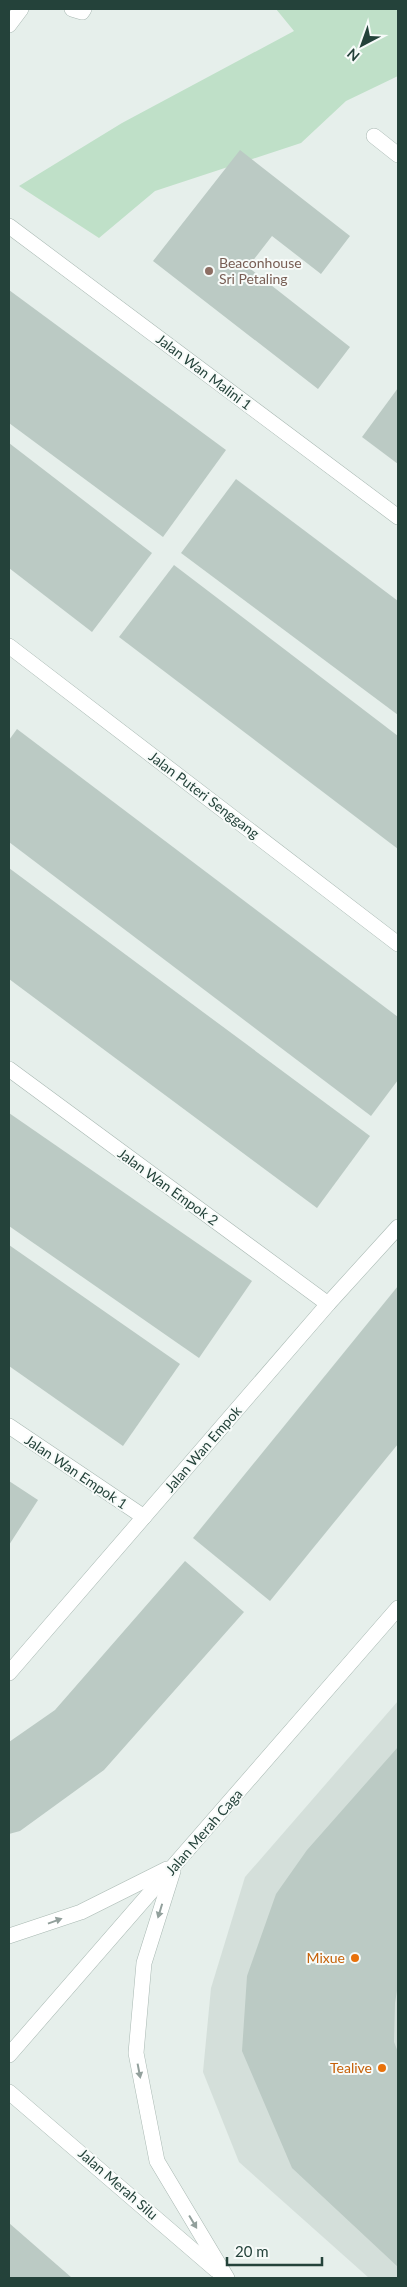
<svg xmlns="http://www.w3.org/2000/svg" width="407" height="2287" font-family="Lato,sans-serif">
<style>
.built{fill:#d4dfda}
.green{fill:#bfe0c8}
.building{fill:#bbcac4}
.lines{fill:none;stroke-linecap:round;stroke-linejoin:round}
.service-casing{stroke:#a8b8b2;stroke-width:16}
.minor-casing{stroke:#a8b8b2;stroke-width:16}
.tertiary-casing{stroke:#a8b8b2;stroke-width:16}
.service{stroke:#fff;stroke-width:15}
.minor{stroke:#fff;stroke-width:15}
.tertiary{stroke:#fff;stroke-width:15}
.oneway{fill:#92a09c}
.education-dot{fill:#8d6e63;stroke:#f7fbf9;stroke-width:2}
.food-dot{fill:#e8710a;stroke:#f7fbf9;stroke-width:2}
.labels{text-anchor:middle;stroke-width:4;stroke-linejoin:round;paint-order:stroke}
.education-label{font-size:14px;fill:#785e54;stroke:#f7fbf9;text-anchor:start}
.street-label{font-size:14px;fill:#24423a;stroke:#f7fbf9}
.food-label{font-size:14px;fill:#c56008;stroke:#f7fbf9;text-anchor:end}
</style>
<rect width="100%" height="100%" fill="#e6efeb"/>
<path class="built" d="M398 1701V2278H369L239 2162 203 2072 211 1988 245 1877Z"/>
<path class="green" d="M276 9H398V76L346 101 301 143 155 191 99 238 19 186 122 123 294 31Z"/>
<g class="building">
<path d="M240 150 350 236 321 274 272 236 248 267 350 347 318 389 153 261Z"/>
<path d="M9 290 226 450 163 537 9 423Z"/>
<path d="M398 388V464L362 437Z"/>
<path d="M9 443 152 553 92 632 9 568Z"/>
<path d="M236 479 398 601V715L181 553Z"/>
<path d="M174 565 398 736V849L119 637Z"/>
<path d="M17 729 398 1017V1080L371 1116 9 842V740Z"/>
<path d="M9 868 370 1136 317 1208 9 979Z"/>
<path d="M9 1113 252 1281 199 1358 9 1226Z"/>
<path d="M9 1245 180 1364 123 1446 9 1366Z"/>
<path d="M398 1286V1444L270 1601 193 1538Z"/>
<path d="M9 1481 38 1500 9 1545Z"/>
<path d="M185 1561 244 1612 104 1770 20 1831 9 1834V1742L55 1710Z"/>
<path d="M398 1747V1984L395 2003 394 2042 398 2052V2267L292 2168 242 2051 247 1976 276 1894 307 1850Z"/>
<path d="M9 2223 72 2278H9Z"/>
</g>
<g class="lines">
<g class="service-casing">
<path id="service" d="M72 9 82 12 84 9"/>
</g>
<g class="minor-casing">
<g id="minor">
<path d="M9 25 21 9"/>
<path d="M374 136 398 155"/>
<path d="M9 226 398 517"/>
<path d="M9 646 398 944"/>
<path d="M9 1069 328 1304"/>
<path d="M9 1426 144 1517"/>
<path d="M9 1673 328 1304 398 1227"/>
</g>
</g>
<g class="tertiary-casing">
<g id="tertiary">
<path d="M173 1871 144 1963 136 2053 157 2161 227 2278"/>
<path d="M9 1936 81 1912 167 1869"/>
<path d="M9 2055 398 1608"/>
<path d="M9 2092 216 2270"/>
</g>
</g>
<use href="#service" class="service"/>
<use href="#minor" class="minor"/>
<use href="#tertiary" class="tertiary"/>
</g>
<defs><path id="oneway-solid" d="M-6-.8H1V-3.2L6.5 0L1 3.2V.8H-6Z" transform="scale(1.25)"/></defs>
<g class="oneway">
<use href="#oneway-solid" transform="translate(160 1911) rotate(107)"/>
<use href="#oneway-solid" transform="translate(55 1921) rotate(-20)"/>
<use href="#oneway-solid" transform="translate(139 2071) rotate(79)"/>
<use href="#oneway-solid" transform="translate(193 2222) rotate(59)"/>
</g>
<circle class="education-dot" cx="209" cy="271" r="5"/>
<g class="food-dot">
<circle cx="355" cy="1958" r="5"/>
<circle cx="382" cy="2068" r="5"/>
</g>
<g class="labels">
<g class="education-label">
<text x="219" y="268">Beaconhouse<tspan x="219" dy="16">Sri Petaling</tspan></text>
</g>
<g class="street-label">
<text transform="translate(204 372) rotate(37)" y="5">Jalan Wan Malini 1</text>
<text transform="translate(204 795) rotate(37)" y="5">Jalan Puteri Senggang</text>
<text transform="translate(168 1187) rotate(36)" y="5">Jalan Wan Empok 2</text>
<text transform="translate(203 1449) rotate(-49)" y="5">Jalan Wan Empok</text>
<text transform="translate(76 1472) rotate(34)" y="5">Jalan Wan Empok 1</text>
<text transform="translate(204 1832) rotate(-49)" y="5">Jalan Merah Caga</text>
<text transform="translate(118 2184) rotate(41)" y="5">Jalan Merah Silu</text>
</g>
<g class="food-label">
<text x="345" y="1963">Mixue</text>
<text x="372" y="2073">Tealive</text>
</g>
</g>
<rect width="407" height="2287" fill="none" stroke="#24423a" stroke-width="20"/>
<g transform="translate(362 45) rotate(221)" stroke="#f7fbf9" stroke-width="4" paint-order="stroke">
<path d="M0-4L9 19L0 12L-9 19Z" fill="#24423a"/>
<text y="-8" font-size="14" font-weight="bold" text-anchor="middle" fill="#24423a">N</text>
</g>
<path d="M227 2257v8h95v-8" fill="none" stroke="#24423a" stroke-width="2.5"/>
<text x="235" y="2257" font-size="15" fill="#24423a" stroke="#f7fbf9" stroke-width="4" paint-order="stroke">20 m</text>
</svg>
